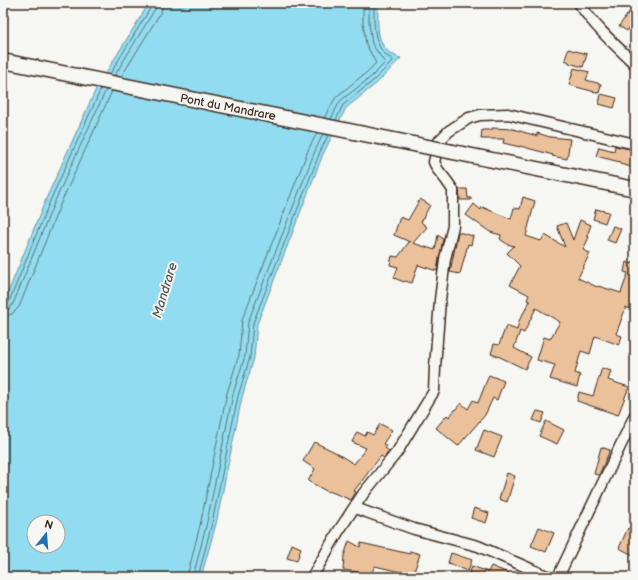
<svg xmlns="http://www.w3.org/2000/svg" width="638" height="580" font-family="'Balsamiq Sans',sans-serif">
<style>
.water{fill:#91dcf1;stroke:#6f959d;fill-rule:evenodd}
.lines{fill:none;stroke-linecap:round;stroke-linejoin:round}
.shore{stroke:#5d7172;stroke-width:1}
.building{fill:#ebc19b;stroke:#3b2a1e}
.minor-casing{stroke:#3b2a1e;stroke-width:13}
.secondary-casing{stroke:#3b2a1e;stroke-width:17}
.minor{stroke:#f6f6f2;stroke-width:10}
.secondary{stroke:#f6f6f2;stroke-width:14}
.secondary-bridge-casing{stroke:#3b2a1e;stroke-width:17;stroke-linecap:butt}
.secondary-bridge{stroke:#f6f6f2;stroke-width:14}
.labels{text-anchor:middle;stroke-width:4;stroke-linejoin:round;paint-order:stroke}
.street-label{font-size:12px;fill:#3b2a1e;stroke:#f6f6f2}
.water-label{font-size:13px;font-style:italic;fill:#505653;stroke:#f6f6f2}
</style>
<rect width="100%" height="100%" fill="#f6f6f2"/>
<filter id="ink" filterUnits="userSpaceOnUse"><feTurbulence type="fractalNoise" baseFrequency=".025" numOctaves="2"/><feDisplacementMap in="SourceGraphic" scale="8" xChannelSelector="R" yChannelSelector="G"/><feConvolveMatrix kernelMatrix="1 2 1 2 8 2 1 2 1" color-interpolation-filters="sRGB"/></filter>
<g filter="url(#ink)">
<path class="water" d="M149 3H378C378 18 375 43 390 53 393 55 397 57 401 58L377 83 346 108 323 154 257 324 254 358 242 397 216 524 201 577H3V305L46 199 96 89ZM34 522H58V546H34Z"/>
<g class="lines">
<g class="shore">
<path d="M110 74 151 7 152 3"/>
<path d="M115 75 155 9 157 3"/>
<path d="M121 77 161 12 163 3"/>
<path d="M324 118 336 97 367 72 376 63 366 44 363 22V3"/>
<path d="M331 119 340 101 371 77 385 63 372 44 369 22V3"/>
<path d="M336 120 343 105 374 80 393 61 392 59C372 49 374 23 374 3"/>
<path d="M3 305H6L9 302 50 201 101 89"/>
<path d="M3 310 9 309 13 304 54 203 106 90"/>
<path d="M3 316 12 314 19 307 60 205 112 91"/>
<path d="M187 577 201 521 227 393 239 355 242 320 309 148 317 133"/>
<path d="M193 577 207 522 233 394 245 356 248 322 315 151 323 134"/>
<path d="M198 577 212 523 238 396 250 357 253 323 320 152 328 135"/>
</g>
</g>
<g class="building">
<path d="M635 4V20L627 31 619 26Z"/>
<path d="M568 49 587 54 583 67 569 63V62L565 60Z"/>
<path d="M574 68 589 72 586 80 601 84 599 93 569 85Z"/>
<path d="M601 94 617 98 614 108 599 104Z"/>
<path d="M492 128 513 129 537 136V133L550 137 570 139 567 159 552 156 553 155 520 146V147L503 143 504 139H481L482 130H492Z"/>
<path d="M615 146 635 150V168L620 164V162L596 156 599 147 614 151Z"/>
<path d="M459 189H467L468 198H471V200H460Z"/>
<path d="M523 197 535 201 526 236 541 241 545 235 565 247 557 226 566 223 573 240 580 220 591 225 587 236 589 237 583 250 590 253 578 278 597 287 598 286 621 293 628 273 624 272 626 262 632 264 635 258V302L632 310 626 307 616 334 622 336 619 345 595 336 590 354 581 351 575 373 580 375 577 387 550 379 555 365 537 360 544 337 550 339 560 322 536 308 524 333 520 331 514 348 531 357 525 369 500 357 491 354 494 344 499 345 506 326 517 330 519 321 530 301 527 300 529 295 510 285 520 266 507 253 514 246 507 244 500 239 501 235 490 232 466 215 474 204 481 210 482 207 511 219 514 208 520 209Z"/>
<path d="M420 199 430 205 421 222 427 227 413 243 435 250 438 235 443 239 437 271 418 265 412 283 405 281 404 282 394 278 398 267 390 265 392 256 398 257 409 242H410L394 235 400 217 408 220Z"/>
<path d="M596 209 609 212 605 223 593 219Z"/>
<path d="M613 226 621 229 615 243 607 240Z"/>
<path d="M458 232 473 236 471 245 468 244 460 274 450 272Z"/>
<path d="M602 368 611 371 608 380 629 387 618 415 577 401 579 392 593 396Z"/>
<path d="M489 375 504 381 497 400 493 398 485 415 458 446 436 428 447 415 449 417 461 403 468 409 473 400 478 403Z"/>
<path d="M537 411 545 413 541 423 533 420Z"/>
<path d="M546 421 564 430 557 444 539 436Z"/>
<path d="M380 424 392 430 383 444 386 446 385 448 389 451 384 458 381 456 354 491 356 492 351 500 329 491 328 492 308 481 315 469 303 461 314 442 333 451 354 464 366 448 352 442 357 432 365 436 367 432 373 435Z"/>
<path d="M484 430 502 437 494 457 476 450Z"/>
<path d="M601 447 610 450 599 475 594 474Z"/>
<path d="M507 473 515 476 507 502 499 499Z"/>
<path d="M474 508 489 513 486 523 471 518Z"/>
<path d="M539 527 554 533 546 552 531 546Z"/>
<path d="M628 528 635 532V556L619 548Z"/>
<path d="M349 541 360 547 361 543 410 554V551L420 554 413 575 375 566 371 574 343 570 344 556Z"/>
<path d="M292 544 301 548 297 561 287 558Z"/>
<path d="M451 553 472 560 468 571 448 563Z"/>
<path d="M472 566 488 572 491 566 518 577H468Z"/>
</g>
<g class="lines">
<g class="minor-casing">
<g id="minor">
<path d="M579 3C594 26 615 45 635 64"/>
<path d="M355 508 414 529 478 546 549 577"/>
<path d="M312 577 338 532 363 494 397 452 434 391 435 367 440 300 445 259 453 226V190L446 180 438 170 434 162 439 141 449 131 469 118 480 115 508 114 635 144"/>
<path d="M558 577 635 415"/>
</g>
</g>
<g class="secondary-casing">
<path id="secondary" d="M453 152 635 189"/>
</g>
<use href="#minor" class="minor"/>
<use href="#secondary" class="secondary"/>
<g class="secondary-bridge-casing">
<path id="secondary-bridge" d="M3 61 453 152"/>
</g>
<use href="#secondary-bridge" class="secondary-bridge"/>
</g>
</g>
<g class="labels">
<g class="street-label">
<text transform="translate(228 107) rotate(11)" y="4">Pont du Mandrare</text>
</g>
<g class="water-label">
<text transform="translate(164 290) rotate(-73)" y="5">Mandrare</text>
</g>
</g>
<rect width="638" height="580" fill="none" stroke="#f6f6f2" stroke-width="16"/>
<rect x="8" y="8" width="622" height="564" fill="none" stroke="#3b2a1e" stroke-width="1.5" filter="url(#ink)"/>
<g transform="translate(46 534) rotate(17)"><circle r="19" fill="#f6f6f2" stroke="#aba49d"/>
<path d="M0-3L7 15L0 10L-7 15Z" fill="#1f6fb2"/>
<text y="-6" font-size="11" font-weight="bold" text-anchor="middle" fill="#3b2a1e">N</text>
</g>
</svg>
